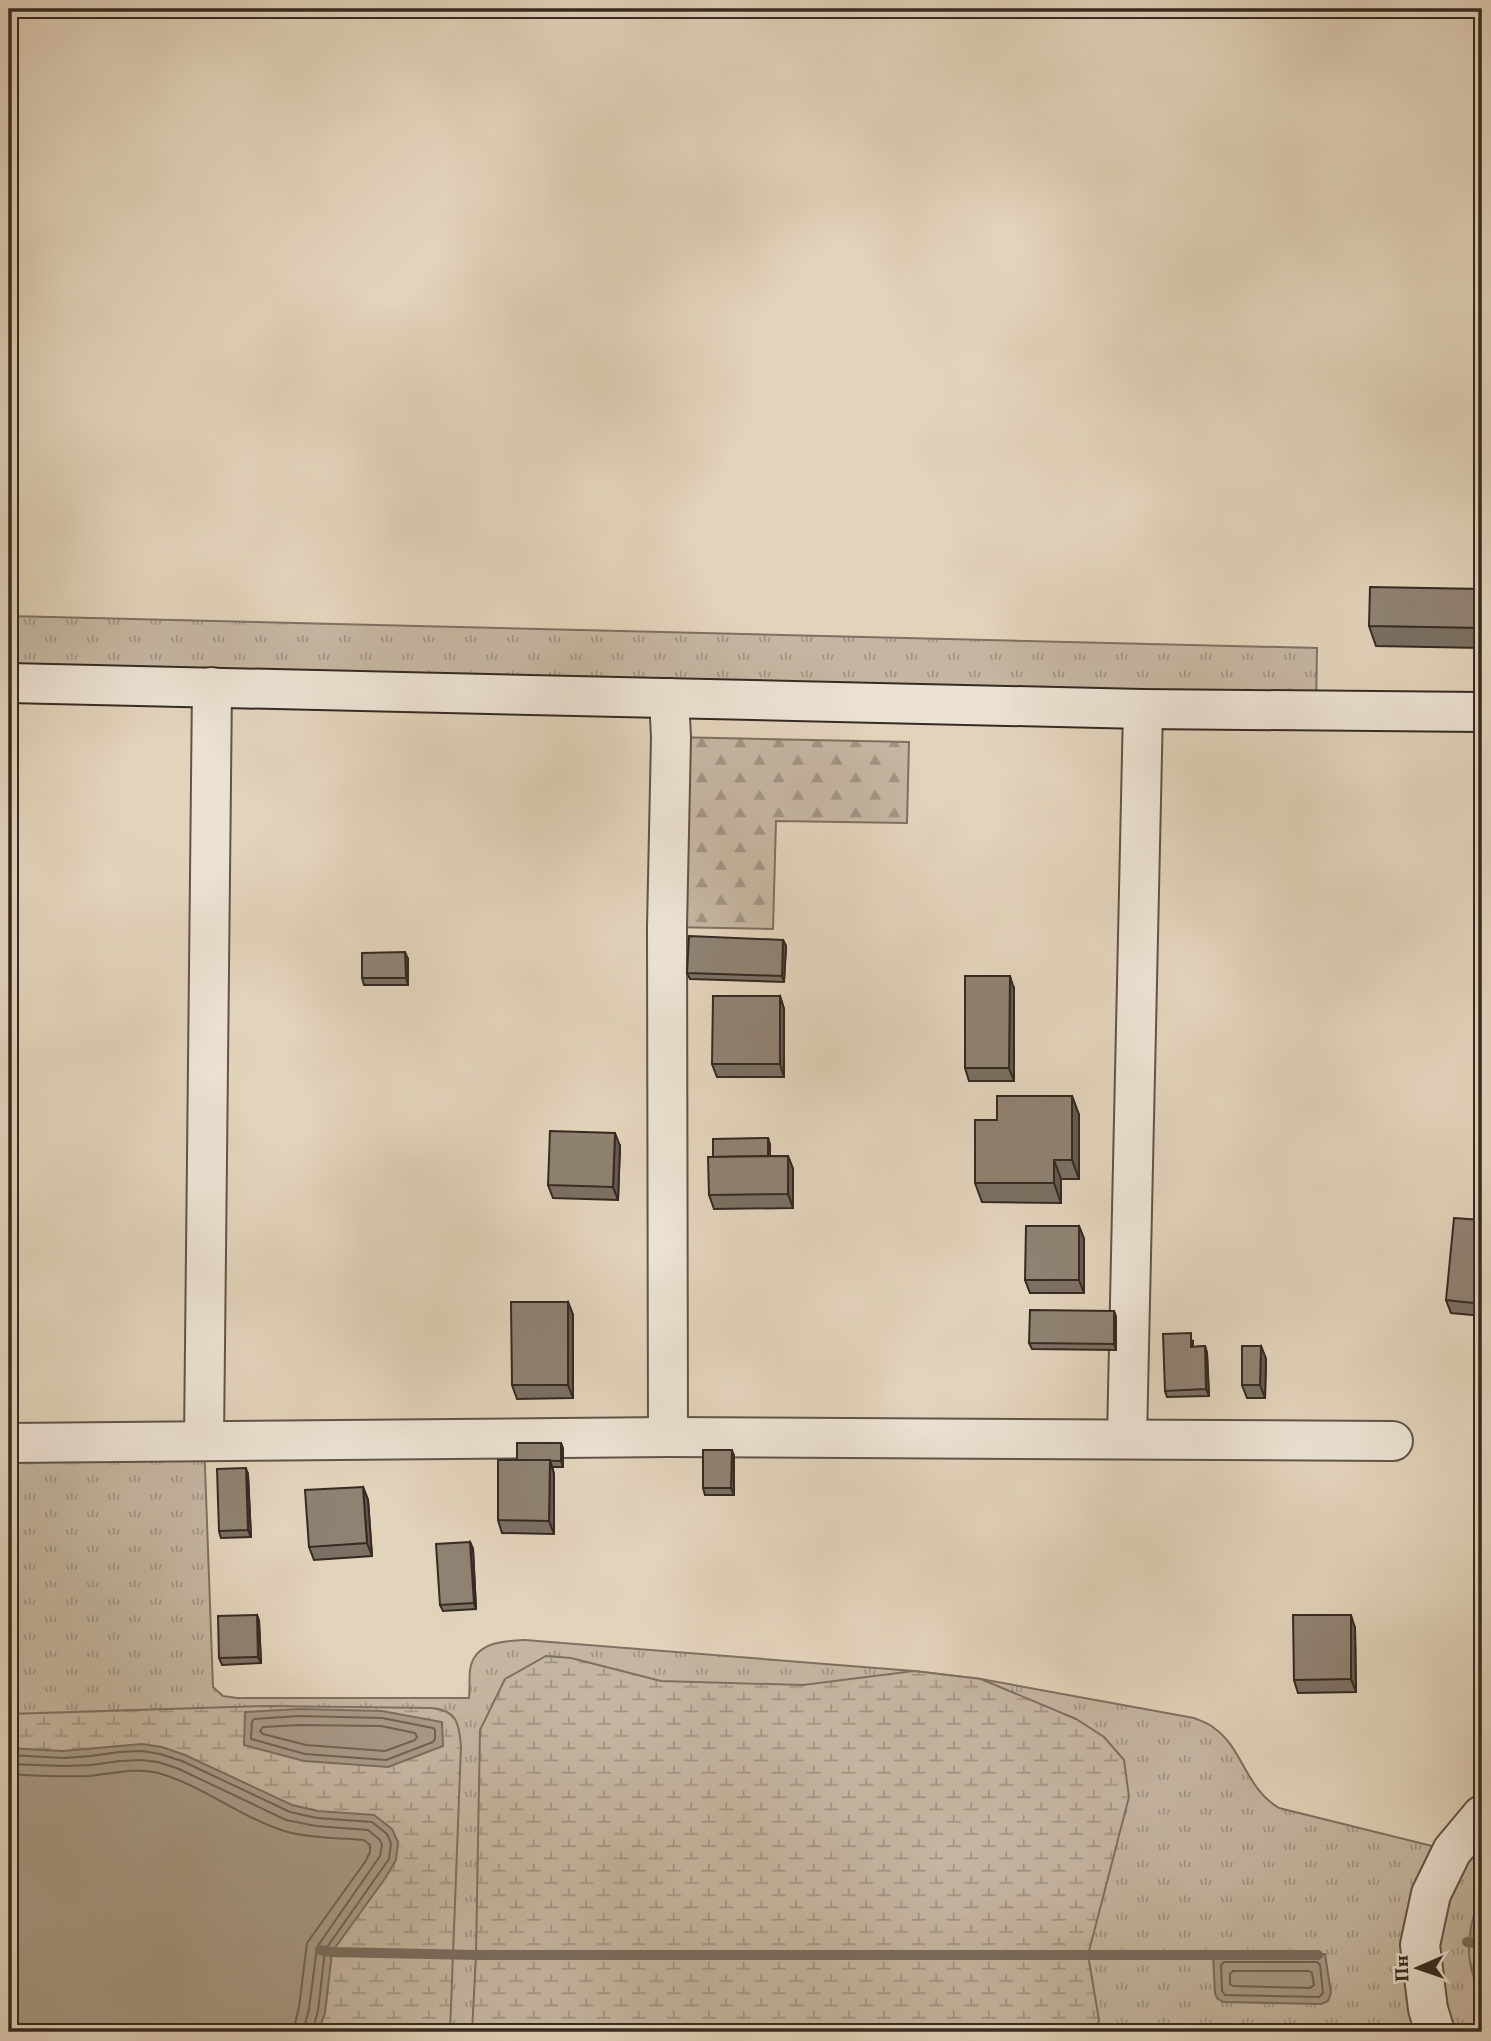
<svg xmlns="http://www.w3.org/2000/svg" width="1491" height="2041" font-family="Vollkorn,serif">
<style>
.grass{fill:url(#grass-tufts);stroke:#7e7062;stroke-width:2}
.forest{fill:url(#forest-firs);stroke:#7e7062;stroke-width:2}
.wetland{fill:url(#wetland-marsh);stroke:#7e7062;stroke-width:2}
.water{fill:#a89a87;stroke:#7a6d5f;stroke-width:2}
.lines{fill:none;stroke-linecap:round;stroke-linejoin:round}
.shore{stroke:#6f6254;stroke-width:2}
.stream{stroke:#7a6d5f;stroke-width:10}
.minor-casing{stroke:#615448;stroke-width:42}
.secondary-casing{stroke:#362a22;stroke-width:42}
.minor{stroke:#ece2d3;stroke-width:38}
.secondary{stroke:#ece2d3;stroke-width:38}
.wall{fill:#7b7062;stroke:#362a22;stroke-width:2}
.shaded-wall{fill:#645b50;stroke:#362a22;stroke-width:2}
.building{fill:#8f8272;stroke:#362a22;stroke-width:2}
</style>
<defs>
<pattern id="grass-tufts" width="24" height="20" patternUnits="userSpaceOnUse" patternTransform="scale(1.75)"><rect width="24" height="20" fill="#c5b6a1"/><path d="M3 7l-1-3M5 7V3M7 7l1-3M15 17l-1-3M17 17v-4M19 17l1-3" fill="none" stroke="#a19483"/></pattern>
<pattern id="forest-firs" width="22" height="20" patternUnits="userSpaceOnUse" patternTransform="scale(1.75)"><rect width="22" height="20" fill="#c5b6a1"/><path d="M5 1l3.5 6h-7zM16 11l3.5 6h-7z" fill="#a19483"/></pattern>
<pattern id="wetland-marsh" width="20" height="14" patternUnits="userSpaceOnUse" patternTransform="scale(1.75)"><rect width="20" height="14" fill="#c5b6a1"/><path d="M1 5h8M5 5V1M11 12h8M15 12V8" fill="none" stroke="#a19483"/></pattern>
</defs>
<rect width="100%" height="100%" fill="#e2d3bb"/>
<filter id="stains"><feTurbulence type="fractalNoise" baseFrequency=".00286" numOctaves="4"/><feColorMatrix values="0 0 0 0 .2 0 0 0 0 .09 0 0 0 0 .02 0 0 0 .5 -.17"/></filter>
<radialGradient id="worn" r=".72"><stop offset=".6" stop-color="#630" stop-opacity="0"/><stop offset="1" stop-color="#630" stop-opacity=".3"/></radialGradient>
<g class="grass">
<path d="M9 616 1317 648 1316 710 9 683Z"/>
<path d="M204 1440 213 1687 223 1696 237 1698H469C470 1689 469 1679 470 1670 474 1642 503 1641 525 1640L914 1671 981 1679 1194 1718C1201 1721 1209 1723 1214 1728 1243 1748 1245 1788 1279 1808L1452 1851 1482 1815V1891L1474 1912 1475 1983 1482 1997V2020L1477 2023 1471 2032H9V1443Z"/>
</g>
<g class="forest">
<path d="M671 737 909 742 907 823 776 821 773 929 667 927Z"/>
<path d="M1482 1891V1997C1462 1959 1467 1930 1482 1891Z"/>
</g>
<g class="wetland">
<path d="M546 1656 571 1658 661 1681 803 1685 914 1671 981 1679 1076 1719 1104 1737 1124 1760 1129 1797 1088 1955 1099 2020 1095 2032H472L476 1955 480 1730 505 1679Z"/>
<path d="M265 1706 431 1708C457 1710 459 1723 461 1746L450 2032H152L9 1760V1714Z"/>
</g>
<g class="water">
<path d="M299 1709 382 1711 442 1722 443 1746 388 1767 304 1761 244 1745 245 1712Z"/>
<path d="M142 1744 162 1747 185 1755 292 1805 318 1811 374 1815 392 1829 398 1842 396 1860 386 1877 332 1952 325 2013 318 2032H9V1748L63 1751Z"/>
<path d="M1325 1954 1331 1993 1328 2001 1321 2004 1223 2002 1217 1998 1215 1993 1213 1955Z"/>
</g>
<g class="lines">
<g class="shore">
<path d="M299 1716 382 1718 433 1728 435 1730V1739L433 1742 386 1760 305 1754 251 1739 252 1722 254 1719Z"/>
<path d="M299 1725 381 1726 415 1733 417 1737 415 1740 385 1751 306 1745 263 1734 260 1731 263 1727Z"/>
<path d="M9 1755 64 1758 91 1756 119 1752 142 1751 160 1754 182 1761 290 1812 317 1818 372 1822 387 1834 391 1843 389 1859 325 1950 318 2011 312 2032"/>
<path d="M9 1764 64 1766 91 1765 120 1761 141 1760 158 1762 179 1769 286 1820 316 1826 368 1830 380 1840 382 1845 380 1856 317 1947 309 2009 303 2032"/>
<path d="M9 1774C36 1776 62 1777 89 1776 112 1774 135 1767 158 1773 202 1785 240 1817 284 1831 309 1838 337 1838 364 1840L370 1845V1852L365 1862 307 1943 299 2007 293 2032"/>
<path d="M1224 1962H1317L1320 1965 1323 1993 1319 1997 1225 1995 1222 1991 1221 1965Z"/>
<path d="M1233 1971H1309L1312 1973 1314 1985 1310 1988 1233 1986 1230 1984V1974Z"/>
</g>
<g class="stream">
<path d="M1467 1942 1482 1944"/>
<path d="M320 1950 332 1952 476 1955H1318"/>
</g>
<g class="minor-casing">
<g id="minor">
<path d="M668 1437 667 927 671 737 669 698"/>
<path d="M1127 1438 1143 709"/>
<path d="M204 1440 212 687"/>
<path d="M9 1443 668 1437 1393 1441"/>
<path d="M1435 2032 1428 2009 1420 1945 1431 1894 1452 1851 1482 1815"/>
</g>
</g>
<g class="secondary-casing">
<path id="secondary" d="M9 683 1143 709 1482 712"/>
</g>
<use href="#minor" class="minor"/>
<use href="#secondary" class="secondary"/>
</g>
<g class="wall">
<path d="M1482 589V648L1376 646 1369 626Z"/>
<path d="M783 940 786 946 784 982 690 979 687 973Z"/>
<path d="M408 959V985H364L362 978Z"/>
<path d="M1014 989V1081H969L965 1068Z"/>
<path d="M780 996 784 1009V1077H717L712 1064Z"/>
<path d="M1072 1096 1079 1115V1179H1061V1203L982 1202 975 1183 997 1120Z"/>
<path d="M768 1138 770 1145V1156H788L793 1169V1208L714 1209 709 1195 713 1157Z"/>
<path d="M620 1146 618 1200 553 1198 548 1185Z"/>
<path d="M1482 1220V1316L1451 1313 1446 1300Z"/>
<path d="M1079 1226 1084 1239V1293H1030L1025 1280Z"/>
<path d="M568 1302 573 1315V1398L517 1399 512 1385Z"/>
<path d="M1114 1311 1116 1317V1350L1032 1349 1029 1343Z"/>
<path d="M1193 1340V1347L1205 1346 1207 1353 1209 1396 1167 1397 1165 1391Z"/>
<path d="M1261 1346 1266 1359 1265 1398H1247L1242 1385Z"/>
<path d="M561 1443 563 1449V1467H552L554 1474V1534L502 1533 498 1520 517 1460Z"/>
<path d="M734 1456V1495H705L703 1488Z"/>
<path d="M248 1475 251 1537 221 1538 219 1531Z"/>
<path d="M363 1487 368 1500 372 1556 314 1560 309 1547Z"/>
<path d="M470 1542 473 1549 476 1609 443 1611 440 1605Z"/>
<path d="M257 1615 259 1621 261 1663 222 1665 219 1658Z"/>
<path d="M1355 1628 1356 1692 1298 1693 1294 1680Z"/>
</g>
<g class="shaded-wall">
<path d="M783 940 786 946 784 982 782 976Z"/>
<path d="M405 952 408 959V985L406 978Z"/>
<path d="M1010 976 1014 989V1081L1009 1068Z"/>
<path d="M780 996 784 1009V1077L780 1064Z"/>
<path d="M1072 1096 1079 1115V1179L1072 1160Z"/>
<path d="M615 1133 620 1146 618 1200 613 1187Z"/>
<path d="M768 1138 770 1145V1167L768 1160Z"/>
<path d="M788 1156 793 1169V1208L788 1194Z"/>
<path d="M1054 1160 1061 1179V1203L1054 1183Z"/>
<path d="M1079 1226 1084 1239V1293L1079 1280Z"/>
<path d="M568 1302 573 1315V1398L568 1385Z"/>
<path d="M1114 1311 1116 1317V1350L1114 1344Z"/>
<path d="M1205 1346 1207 1353 1209 1396 1206 1389Z"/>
<path d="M1261 1346 1266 1359 1265 1398 1260 1385Z"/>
<path d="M561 1443 563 1449V1467L561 1461Z"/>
<path d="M732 1450 734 1456V1495L731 1488Z"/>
<path d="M550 1460 554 1474V1534L549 1521Z"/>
<path d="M246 1468 248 1475 251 1537 248 1530Z"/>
<path d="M363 1487 368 1500 372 1556 367 1543Z"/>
<path d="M470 1542 473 1549 476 1609 474 1603Z"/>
<path d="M257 1615 259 1621 261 1663 258 1657Z"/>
<path d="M1351 1615 1355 1628 1356 1692 1351 1679Z"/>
</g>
<g class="building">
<path d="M1370 587 1482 589V628L1369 626Z"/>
<path d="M689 936 783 940 782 976 687 973Z"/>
<path d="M405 952 406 978H362V953Z"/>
<path d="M965 976H1010L1009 1068H965Z"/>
<path d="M713 996H780V1064H712Z"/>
<path d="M997 1096H1072V1160H1054V1183H975V1120H997Z"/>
<path d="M550 1131 615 1133 613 1187 548 1185Z"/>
<path d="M768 1138V1156L713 1157V1139Z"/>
<path d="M788 1156V1194L709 1195 708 1157Z"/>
<path d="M1454 1218 1482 1220V1304L1446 1300Z"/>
<path d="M1026 1226H1079V1280H1025Z"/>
<path d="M511 1302H568V1385H512Z"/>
<path d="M1030 1310 1114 1311V1344L1029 1343Z"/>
<path d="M1191 1333V1347L1205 1346 1206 1389 1165 1391 1163 1334Z"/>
<path d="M1242 1346H1261L1260 1385H1242Z"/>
<path d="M517 1443H561V1461L517 1460Z"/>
<path d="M703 1450H732L731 1488H703Z"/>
<path d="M498 1460H550L549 1521 498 1520Z"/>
<path d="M246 1468 248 1530 219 1531 217 1469Z"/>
<path d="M363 1487 367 1543 309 1547 305 1490Z"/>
<path d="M470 1542 474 1603 440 1605 436 1544Z"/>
<path d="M257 1615 258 1657 219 1658 218 1616Z"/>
<path d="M1293 1615H1351V1679L1294 1680Z"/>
</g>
<rect width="1491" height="2041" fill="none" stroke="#e2d3bb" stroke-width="35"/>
<rect x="10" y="10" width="1470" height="2020" fill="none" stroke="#362a22" stroke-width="3.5"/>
<rect x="18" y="18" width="1456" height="2006" fill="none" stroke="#362a22" stroke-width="2"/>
<g transform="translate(1418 1968) rotate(268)" stroke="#ece2d3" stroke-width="5" paint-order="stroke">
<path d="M0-5L12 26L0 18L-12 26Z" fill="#362a22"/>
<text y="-10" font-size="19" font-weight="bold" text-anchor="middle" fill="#362a22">Пн</text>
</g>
<rect width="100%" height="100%" filter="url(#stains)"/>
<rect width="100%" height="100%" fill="url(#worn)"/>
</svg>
